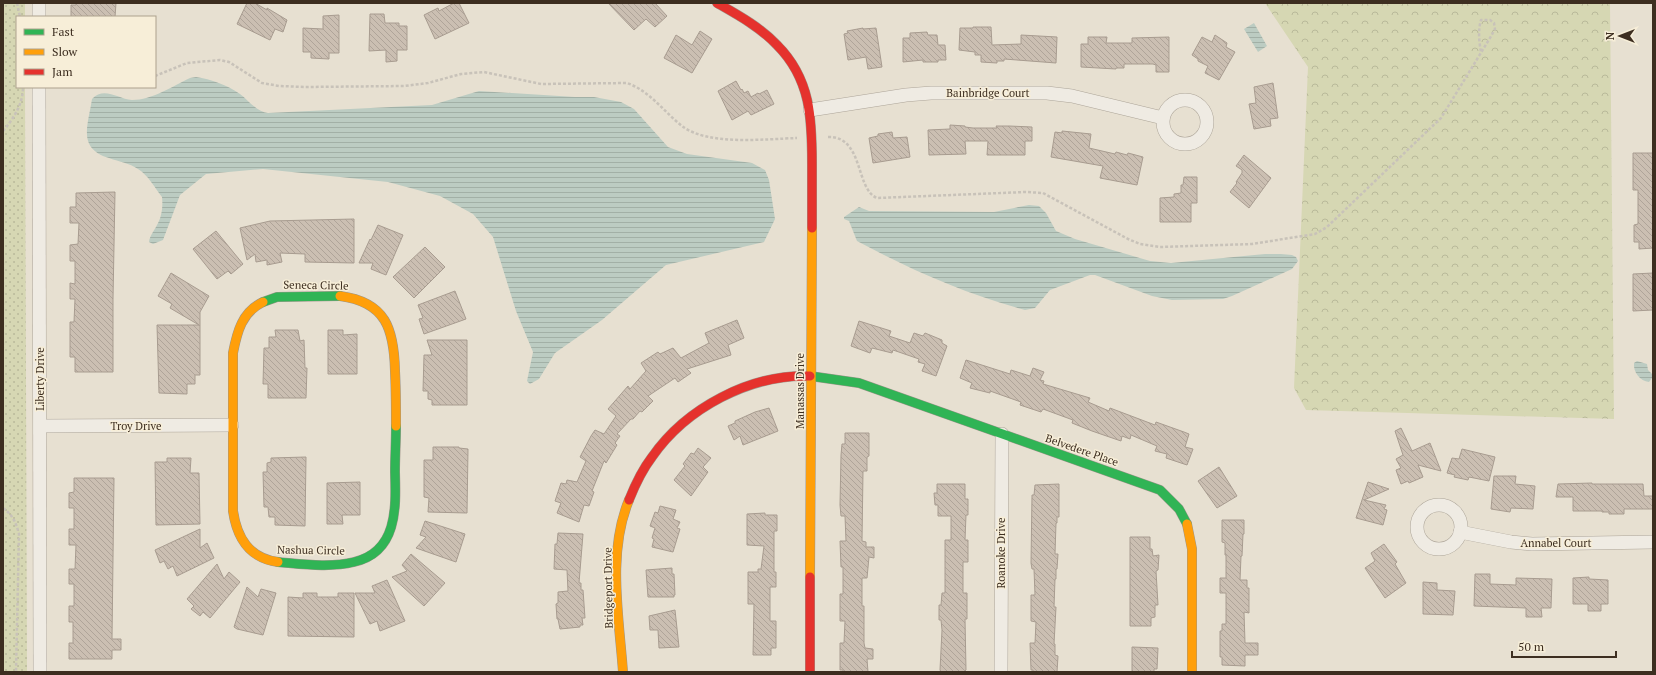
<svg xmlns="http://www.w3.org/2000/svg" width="1656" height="675" font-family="'PT Serif',serif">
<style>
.forest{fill:url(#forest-crowns)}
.park{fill:url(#park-dots)}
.water{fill:url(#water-rules)}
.building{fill:url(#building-back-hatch);stroke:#a89c90}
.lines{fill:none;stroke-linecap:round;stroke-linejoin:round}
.street-casing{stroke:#ada599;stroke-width:14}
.fast-casing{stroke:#9c958a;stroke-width:10}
.slow-casing{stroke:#9c958a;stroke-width:10}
.jam-casing{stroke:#9c958a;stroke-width:10}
.path{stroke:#c8c2b9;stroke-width:2.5;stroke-dasharray:3 2;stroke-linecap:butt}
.street{stroke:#efebe3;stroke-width:13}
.fast{stroke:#30b455;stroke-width:9}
.slow{stroke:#ff9f0a;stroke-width:9}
.jam{stroke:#e5322d;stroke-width:9}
.labels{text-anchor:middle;stroke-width:3;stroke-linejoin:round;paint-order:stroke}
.street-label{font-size:11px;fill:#3d2e20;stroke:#f7eed8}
</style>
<defs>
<pattern id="forest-crowns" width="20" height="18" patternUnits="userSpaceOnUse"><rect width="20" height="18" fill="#d6d7b3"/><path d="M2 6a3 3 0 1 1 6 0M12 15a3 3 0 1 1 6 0" fill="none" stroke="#b9b99a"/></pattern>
<pattern id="park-dots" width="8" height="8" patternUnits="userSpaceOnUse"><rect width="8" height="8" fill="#d6d7b3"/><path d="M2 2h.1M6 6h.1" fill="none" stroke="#b9b99a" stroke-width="1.8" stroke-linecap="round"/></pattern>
<pattern id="water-rules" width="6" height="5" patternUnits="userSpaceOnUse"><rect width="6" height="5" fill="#bcccc2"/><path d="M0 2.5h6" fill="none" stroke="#a2b0a6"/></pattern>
<pattern id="building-back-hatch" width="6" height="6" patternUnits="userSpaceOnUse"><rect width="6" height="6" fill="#cbbfb2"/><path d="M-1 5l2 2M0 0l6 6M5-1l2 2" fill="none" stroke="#afa499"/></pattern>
</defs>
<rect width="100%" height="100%" fill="#e7e0d1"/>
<path class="forest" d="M1265 3H1610L1614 419 1306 410 1294 388 1308 67Z"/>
<path class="park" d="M3 3H25V17H17V87H25L27 672H3Z"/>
<g class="water">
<path d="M1254 23 1267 46 1258 52 1244 29Z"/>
<path d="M196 77C211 79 227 85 240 94 248 100 257 112 268 113L432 105 479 91 575 97H594L621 102 634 109 668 147 687 154 752 163 765 170 769 180 775 219 764 242 666 265 602 320 555 353 539 379 530 384 527 381 533 352 516 311 493 237 473 214 440 196 388 182 263 169 206 174 180 195 163 240 153 244 149 242C150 235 154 231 157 225 162 217 163 206 162 197 155 188 148 175 138 169 129 163 120 162 109 158 77 148 88 126 92 99 104 86 118 99 132 100 152 100 173 86 190 78Z"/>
<path d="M1029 205 1039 206 1046 213 1056 231 1075 239 1150 261 1171 263 1265 254H1281L1292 255 1296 257 1298 261 1292 269 1232 296 1223 299 1172 300 1152 296 1095 275H1090L1050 290 1035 308 1025 310C966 294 911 270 857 241L849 221 844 219V217L859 207 869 211 994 212Z"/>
<path d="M1637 361 1647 364 1648 370 1652 374V378L1649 382C1640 381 1633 372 1634 363Z"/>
</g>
<g class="building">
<path d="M76 3H116L115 17H71V5H76Z"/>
<path d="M247 3H255L267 10V8L287 20 283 32 275 29 270 40 237 24Z"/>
<path d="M454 3H459L469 23 435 39 424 15 438 8 439 11Z"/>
<path d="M608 3H655L667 16 655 27 646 19 634 30Z"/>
<path d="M370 14H384L385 23H399V26H407V50H397V61L386 62V50L369 51Z"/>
<path d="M339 15V53H329V59L311 58V52H303V28L323 29V16Z"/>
<path d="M973 27H991L992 45 1021 44V35L1057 37 1056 63 1004 59V61H997V63L981 62V55H975V52L959 50 960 28H973Z"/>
<path d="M863 28V29L876 28 882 67 868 69 866 57 848 60 844 34 848 33 847 31Z"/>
<path d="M700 31 712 39 692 73 664 58 676 35 692 45Z"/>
<path d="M927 32 928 35H937L938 45H945L946 60H938V62H923V60L903 62V38H910V33Z"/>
<path d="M1215 35 1227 43 1226 47 1235 52 1219 80 1205 73 1208 66 1198 61V59L1192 55 1202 37 1212 42Z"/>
<path d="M1088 37H1107L1106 43H1132V38L1169 37V72H1156V65L1153 64H1124V68H1116V69L1081 67V44H1088Z"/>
<path d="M736 81 741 90 742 89 744 93 748 91 751 97 758 93 759 94 767 90 774 104 751 115 748 111 732 120 718 91Z"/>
<path d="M1273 83 1278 118 1270 119 1271 126 1254 129 1249 104 1256 103 1254 87Z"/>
<path d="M950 125 965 126V127L973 128H997L996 126H1009L1032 127V141H1025V155H987L988 141H965L966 154 929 155 928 130 950 129Z"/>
<path d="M1062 131 1091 134 1089 148 1115 154 1116 152 1127 155 1128 153 1143 157 1137 185 1100 178 1103 166 1051 157 1055 132 1062 133Z"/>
<path d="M892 132 893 138 907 137 910 157 873 163 869 138 878 136V134Z"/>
<path d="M1633 153H1653V248L1639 249V242H1634V225L1638 224V190H1633Z"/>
<path d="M1244 155 1271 178 1249 208 1230 192 1237 183 1236 182 1242 173V170L1236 166Z"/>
<path d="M1184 177H1197V203H1191V222H1160V198L1174 197V194L1181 193V185H1183Z"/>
<path d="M115 192 113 299V372H75V357H70V322H74L75 299H70V283L75 284V261H70V245L78 244 79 223H70V207H76V193Z"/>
<path d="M354 219V263L305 262V254L280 253 282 262 267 265V260L256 262 255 254 247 260 240 228 270 221Z"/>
<path d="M378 225 403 235 386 275 371 269 373 263H359L370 239 371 240Z"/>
<path d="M216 231 243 264 231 274 228 271 217 279 193 249Z"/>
<path d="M425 247 445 267 414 298 393 277Z"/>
<path d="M171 273 209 296 200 312V375H195V384H187V394L159 393 157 325H199L170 308 172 304 158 296Z"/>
<path d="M1653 273V310L1633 311V274Z"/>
<path d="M455 291 466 319 424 334 419 319 423 318 418 305Z"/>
<path d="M737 320 744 338 728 345 731 355 687 369 691 373 678 382 675 378 648 396 653 401 642 412 640 411 633 419H631L617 434 620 436 615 443 617 445 606 463 604 461 592 491 594 492 589 506 584 505 579 522 557 513 561 503 555 501 561 483 566 484 567 480 577 482 586 461 580 457 591 436 595 430 604 434 616 416 608 409 628 386 630 389 646 371 641 363 658 352 660 354 673 348 681 358 709 343 705 333Z"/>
<path d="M859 321 891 331 889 336 910 343 914 333 923 336 925 333 942 340V343L947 346 936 376 922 371 925 364 918 362 919 359 893 350 892 353 872 348 870 353 851 346Z"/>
<path d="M275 330H298L300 341 304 340 305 368H307L306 398H268V384H263L264 348H269V337H276Z"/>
<path d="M328 330H343V335L357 334V374H328Z"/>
<path d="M427 340H467V405H432V400L428 399V391H423L424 355H432Z"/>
<path d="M966 360 1010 374 1011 370 1030 376 1033 368 1044 372 1040 380 1044 381 1043 384 1090 398 1088 402 1109 411 1110 408 1155 425 1156 422 1184 432 1189 434 1185 447 1193 449 1187 465 1166 458 1167 454 1155 451 1157 446 1131 435 1130 439 1122 436 1121 441 1092 431 1072 423 1073 420 1043 409 1041 412 1020 405 1021 402 990 391V393L970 388 972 383 960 378Z"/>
<path d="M769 408 778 431 743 445 740 436 734 440 728 426 735 423V421L755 412Z"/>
<path d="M1401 428 1412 451 1430 443 1441 471 1418 465 1423 477 1409 483 1408 481 1401 484 1396 470 1401 468 1396 459 1403 455 1395 431Z"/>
<path d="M845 433H869V456L867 457V471H863L862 541 866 542V547H874V558L869 557 867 578H862V606H864V643L865 648 873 649V659H867L868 672H843V670H840V643H844L845 621H840V594H843V567H841L840 541H846L845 516H841L840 505 841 455 842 444H845Z"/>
<path d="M433 447H459V448L468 449 467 513 428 512 429 498 424 497V460H433Z"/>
<path d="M698 448 711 458 703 467 708 472 691 496 674 480 685 466 683 464 691 453 694 454Z"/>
<path d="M1462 449 1495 457 1489 481 1469 477 1468 480 1454 477 1455 475 1447 473 1452 458 1459 459Z"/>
<path d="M306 457 305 526 275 525V517H269L268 507H264L263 472H267V463L271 462V458Z"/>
<path d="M167 458H191L190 473H199L200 524 156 525 155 462H167Z"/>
<path d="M1219 467 1237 496 1217 508 1198 481Z"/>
<path d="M1494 476H1516L1515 484 1535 486 1533 509 1511 508 1510 512 1491 509Z"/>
<path d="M74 478H114L112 639H121V650H112V659H69V643H73V622H69V606H74V584H69V569H75L76 545H69V529H74V508H69V493L74 492Z"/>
<path d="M360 482V515H342L343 524H327V483Z"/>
<path d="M1368 482 1389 489 1364 500 1386 505 1384 509 1387 510 1383 525 1356 518Z"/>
<path d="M1592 483V484H1643L1644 496H1653V509H1624V514H1609V512H1602V511H1573V497H1556L1558 484Z"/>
<path d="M937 484H965V499H968V515H966L965 540H968V562H963V593H967V619H965L966 670 964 672H941L940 670 942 630 941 620H939V605H941L942 593H945V540H951V516H938V505H935L934 493H937Z"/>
<path d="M1059 484V517H1057V523H1056L1055 554H1058L1057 569H1056V579H1055L1054 607H1056L1054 644H1055V655L1058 656 1057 672H1033V670H1031L1030 643H1035L1036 622 1031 621V595H1035L1034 569H1032L1031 563 1032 495H1034L1035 485Z"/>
<path d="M660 506 676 510 673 519 680 522 677 528 680 529 673 552 652 547 654 539 652 538 655 528 650 526 655 512 658 513Z"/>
<path d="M765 513V515H777V531H774V572H776V587H770V621H776V648H771V655H753L754 604H748V572H758V569H761L764 546 747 545V514Z"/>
<path d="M1222 520H1244V534H1243L1242 556H1241L1240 580H1247V588H1249V613L1244 612 1245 643H1258V655H1245V666L1222 665V657H1220V631H1222V624H1226V593H1220V578H1226V555H1225V543L1222 542Z"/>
<path d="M425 521 465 534 456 562 416 548 426 537 420 535Z"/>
<path d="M200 529V548L207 543 214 558 177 576 173 566 168 569 164 561 160 563 155 550Z"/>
<path d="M558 533 583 534 579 583H581V590H583L585 618H582L583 625H580V627L560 629 558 619H557L556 604 558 603V592L568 591 567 570 554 569 555 544H557Z"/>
<path d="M1130 537H1150V549H1152L1153 556 1159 555 1158 570 1156 571 1158 605H1155V617L1151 618V626H1130Z"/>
<path d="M1384 544 1397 562 1395 564 1406 583 1385 598 1365 568 1375 561 1371 553Z"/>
<path d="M411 554 445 583 424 606 392 577 407 571 402 565Z"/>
<path d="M217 564 224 579 229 572 240 582 210 618 203 612 200 616 191 609 194 606 187 599Z"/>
<path d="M672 568V574H674L675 595H674V597H648L646 570Z"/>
<path d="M1475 574H1490V584L1516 585V578L1552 579 1551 608H1541L1542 617H1526V608L1474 606Z"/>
<path d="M1589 577V579L1608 580V604H1601V611H1588V604H1573V578Z"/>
<path d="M387 580 405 621 380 631 377 621 370 624 355 593H375L372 586Z"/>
<path d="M1423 582 1437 583V590L1455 591 1453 615 1423 614Z"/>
<path d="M247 587 258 597 261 589 276 593 263 635 237 629 234 627Z"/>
<path d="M303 593H317V597H338V593H354V637L288 636V597L303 598Z"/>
<path d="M675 610 679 647 659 648 658 630H650L649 616Z"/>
<path d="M1132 647 1158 648 1157 669H1154V672H1132Z"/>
</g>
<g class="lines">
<g class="street-casing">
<g id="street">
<path d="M39 3V17"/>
<path d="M39 87 40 672"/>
<circle cx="1185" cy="122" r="22"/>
<path d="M810 110 906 95 931 93H1047L1072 96 1163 118"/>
<path d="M41 426 232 425"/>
<circle cx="1439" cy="527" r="22"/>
<path d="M1460 532 1511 542 1532 544 1653 542"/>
<path d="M1001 672 1002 434"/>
</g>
</g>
<g class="fast-casing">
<g id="fast">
<path d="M263 302 277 297 340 296"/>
<path d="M810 376 859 383 1160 490 1179 509 1187 524"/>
<path d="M278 562C302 564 330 568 354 562 398 552 396 507 395 472 395 457 396 441 396 426"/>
</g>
</g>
<g class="slow-casing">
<g id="slow">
<path d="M340 296C386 302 394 329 395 371 396 389 396 408 396 426"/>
<path d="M263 302C242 312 237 332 233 353V511C237 538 249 558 278 562"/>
<path d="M1187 524 1192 549V672"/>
<path d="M810 577 812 228"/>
<path d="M623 672C619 616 607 553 629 500"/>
</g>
</g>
<g class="jam-casing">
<g id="jam">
<path d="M717 3C738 15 760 27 777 45 811 79 812 119 812 164 812 186 812 207 812 228"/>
<path d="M629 500C635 485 642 470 652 457 686 408 750 374 810 376"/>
<path d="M810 672V577"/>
</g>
</g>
<g class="path">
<path d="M17 3 20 17"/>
<path d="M155 76 187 63 220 60 229 62 262 83 279 86 305 87 404 86 428 83 461 74 484 72 541 84 627 83C650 91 664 112 682 126 708 146 765 139 797 138"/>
<path d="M3 131C14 118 23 104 23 87"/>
<path d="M828 137C864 136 855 189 877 198L1026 192 1043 193 1128 239 1140 244 1160 247 1252 244 1315 234 1327 227 1441 118 1490 38 1495 29 1494 23 1490 20H1481C1478 30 1479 42 1481 52"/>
<path d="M3 257V348"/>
<path d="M3 508C13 515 16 523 19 534L16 672"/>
</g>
<use href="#street" class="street"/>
<use href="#fast" class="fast"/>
<use href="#slow" class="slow"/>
<use href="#jam" class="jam"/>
</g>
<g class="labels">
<g class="street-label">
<text x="988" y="97">Bainbridge Court</text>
<text transform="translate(316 285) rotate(1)" y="4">Seneca Circle</text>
<text transform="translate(40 379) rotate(-90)" y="4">Liberty Drive</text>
<text transform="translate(800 391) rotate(-90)" y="4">Manassas Drive</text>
<text x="136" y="430">Troy Drive</text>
<text transform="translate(1082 450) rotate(19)" y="4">Belvedere Place</text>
<text x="1556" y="547">Annabel Court</text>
<text transform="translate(311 550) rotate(1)" y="4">Nashua Circle</text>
<text transform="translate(1001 553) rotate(-90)" y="4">Roanoke Drive</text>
<text transform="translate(608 588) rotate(-91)" y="4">Bridgeport Drive</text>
</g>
</g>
<rect width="1656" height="675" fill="none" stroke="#3d2e20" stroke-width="8"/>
<rect x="16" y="16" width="140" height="72" fill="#f7eed8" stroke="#ada18e"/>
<rect x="24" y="29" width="20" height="6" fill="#30b455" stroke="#ada18e"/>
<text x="52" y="36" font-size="12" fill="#3d2e20">Fast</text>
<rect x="24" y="49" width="20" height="6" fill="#ff9f0a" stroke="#ada18e"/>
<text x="52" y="56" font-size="12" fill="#3d2e20">Slow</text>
<rect x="24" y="69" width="20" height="6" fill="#e5322d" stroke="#ada18e"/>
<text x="52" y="76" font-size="12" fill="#3d2e20">Jam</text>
<g transform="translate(1620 36) rotate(270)" stroke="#f7eed8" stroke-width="3" paint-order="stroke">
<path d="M0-3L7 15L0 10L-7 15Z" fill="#3d2e20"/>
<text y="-6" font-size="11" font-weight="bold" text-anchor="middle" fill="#3d2e20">N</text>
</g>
<path d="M1512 651v6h104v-6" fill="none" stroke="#3d2e20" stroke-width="2"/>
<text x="1518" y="651" font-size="12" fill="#3d2e20" stroke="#f7eed8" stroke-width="3" paint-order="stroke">50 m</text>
</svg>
